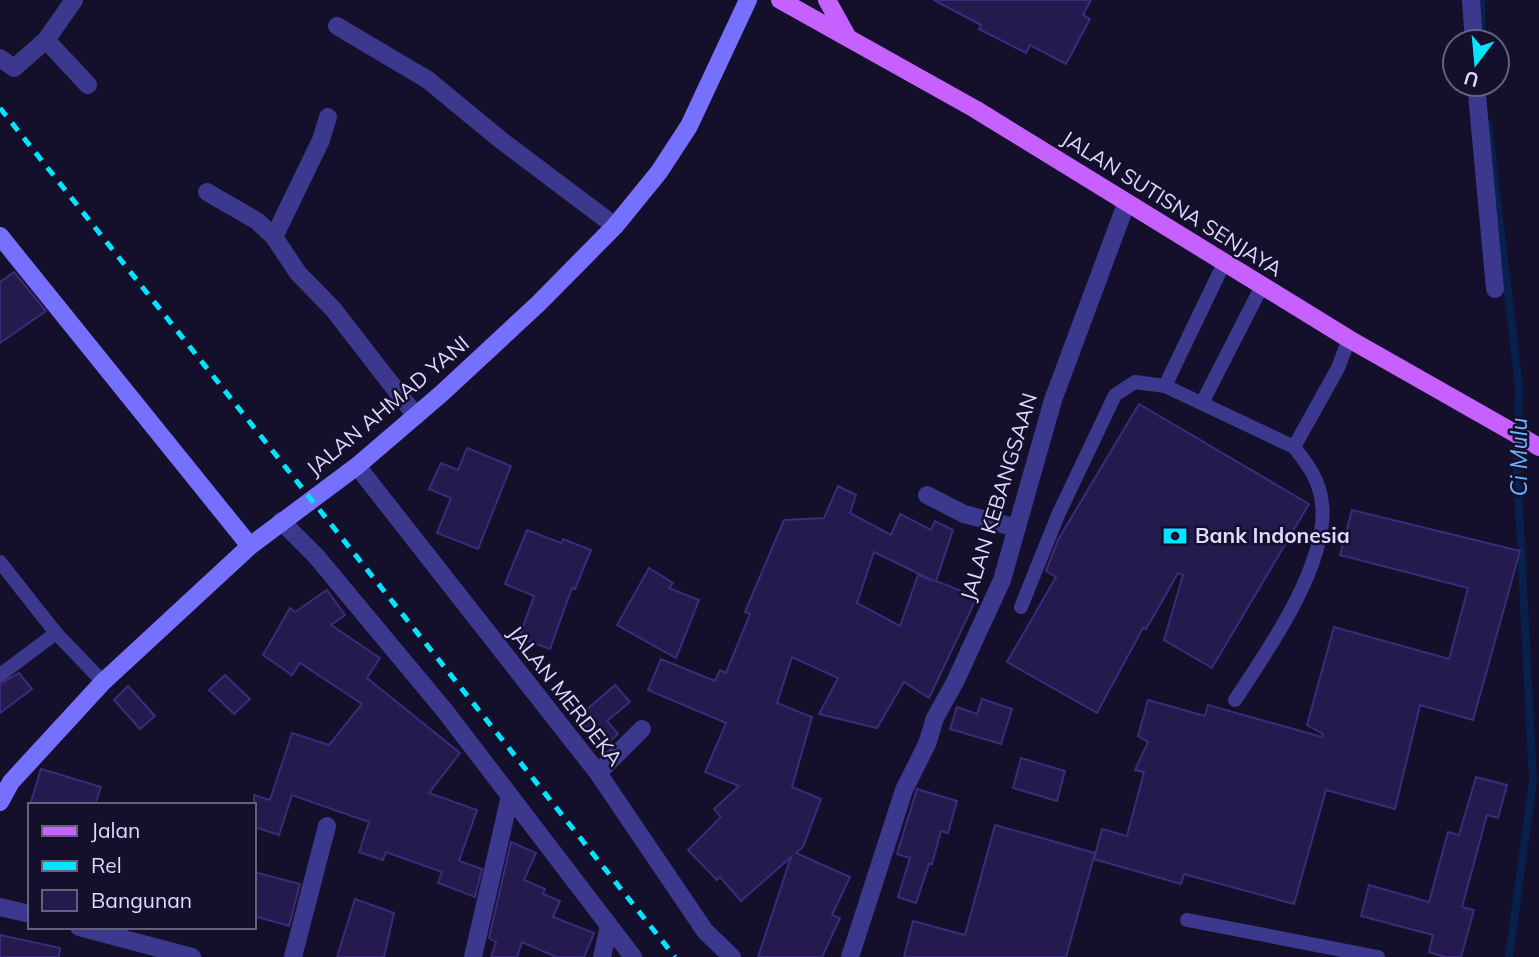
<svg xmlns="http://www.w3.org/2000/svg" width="1539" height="957" font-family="Mulish,sans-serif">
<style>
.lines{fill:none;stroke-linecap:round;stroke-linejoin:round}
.stream{stroke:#08204c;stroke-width:8}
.building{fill:#251a4d;stroke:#3c2b7b;stroke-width:2;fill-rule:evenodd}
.lane{stroke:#3c388d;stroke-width:14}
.street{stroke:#3c388d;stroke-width:18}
.secondary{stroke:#7670ff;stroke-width:18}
.primary{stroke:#c660ff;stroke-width:18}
.rail{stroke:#05e3ff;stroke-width:5;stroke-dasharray:10 9;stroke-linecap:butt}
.labels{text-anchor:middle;stroke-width:5;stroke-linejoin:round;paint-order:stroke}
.street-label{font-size:21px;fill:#ded9ff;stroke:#140f2b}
.poi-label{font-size:21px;font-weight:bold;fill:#ded9ff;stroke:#140f2b;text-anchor:start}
.water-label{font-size:23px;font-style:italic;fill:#67b7ff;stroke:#140f2b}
</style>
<rect width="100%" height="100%" fill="#140f2b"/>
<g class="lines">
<g class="stream">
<path d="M1481 0 1482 36"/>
<path d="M1488 124 1519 386 1517 469 1533 781 1509 957"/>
</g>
</g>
<g class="building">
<path d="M934 0H1091L1083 15 1090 19 1066 64 1030 45 1026 53 979 29 981 25Z"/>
<path d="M14 272 46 311 0 343V282Z"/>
<path d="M1139 404 1309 504 1212 668 1164 640 1183 575 1178 573 1146 629 1143 628 1097 713 1007 662 1056 577 1046 571 1058 540Z"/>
<path d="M467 448 511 466 478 549 437 533 451 498 429 489 441 463 458 470Z"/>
<path d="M838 486 856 495 850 513 891 535 900 514 931 530 935 521 953 530 936 581 977 597 929 698 904 682 877 728 819 714 838 678 792 657 777 703 812 717 792 787 821 799 803 847 796 853 850 877 832 915 840 918 822 957H758L791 857 741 901 720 877 717 880 688 850 721 817 714 809 739 786 705 772 726 723 648 690 661 659 715 681 720 670 726 673 750 614 745 612 784 520 824 518ZM874 552 934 581 918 575 900 626 857 603Z"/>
<path d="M1352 510 1520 551 1473 720 1420 705 1395 809 1326 790 1294 904 1184 874 1181 884 1094 859 1102 829 1127 836 1144 772 1135 770 1148 742 1138 736 1148 700 1205 716 1208 705 1322 737 1323 734 1307 725 1334 627 1449 659 1468 588 1340 555Z"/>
<path d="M527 530 561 543 563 539 591 550 575 589 572 588 550 649 519 638 534 596 505 584Z"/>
<path d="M649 568 673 583 669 588 699 600 676 658 617 625Z"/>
<path d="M327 590 345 615 331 625 380 658 367 678 460 753 429 793 477 810 459 861 482 869 475 897 438 883 442 872 386 852 383 860 359 852 369 822 292 795 279 835 254 827V795L270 800 292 733 329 745 362 704 300 663 292 675 263 655 290 608 295 612Z"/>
<path d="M19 673 32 689 0 713V684Z"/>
<path d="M225 675 250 699 234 714 209 690Z"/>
<path d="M615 685 630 702 607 721 618 734 603 747 577 718Z"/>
<path d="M128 686 155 716 140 729 114 700Z"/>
<path d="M982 699 1012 709 1001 744 950 729 957 707 977 714Z"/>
<path d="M1021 758 1065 771 1057 801 1013 788Z"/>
<path d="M41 769 101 787 95 805H30Z"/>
<path d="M1476 777 1507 785 1498 818 1487 815 1462 907 1474 910 1461 957H1445L1429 952 1433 935 1361 916 1369 885 1429 902 1448 832 1459 835Z"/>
<path d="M917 789 957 801 948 833 941 831 932 864H929L916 903 898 897 910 858 897 854Z"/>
<path d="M995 825 1095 853 1066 957H904L913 921 965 935Z"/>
<path d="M511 842 536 853 524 880 545 889 543 894 560 901 553 917 594 933 584 957H556L522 942 517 957H491L496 942 489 938Z"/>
<path d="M254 872 300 884 289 926 254 916Z"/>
<path d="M355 899 394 913 384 957H337Z"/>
<path d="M0 935 60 948 59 957H0Z"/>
</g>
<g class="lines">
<g class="lane">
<path d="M1165 386 1224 263"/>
<path d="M1202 403 1262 286"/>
<path d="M0 562 56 633 103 682"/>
<path d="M1021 607 1058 515 1115 395 1135 382 1165 386 1294 447"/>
<path d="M0 675 56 633"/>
<path d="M1235 700C1267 652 1329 563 1322 504 1320 480 1308 465 1294 447L1338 368 1349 339"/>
<path d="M1187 920 1378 957"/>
</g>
<g class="street">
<path d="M74 0 46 40 88 85"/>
<path d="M1471 0 1474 42"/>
<path d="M337 26 428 80 502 141 615 226"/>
<path d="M0 58 14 68 46 40"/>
<path d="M1476 84 1495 289"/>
<path d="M207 192 257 221 274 237 298 273 333 309 416 416"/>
<path d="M274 237 321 140 328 117"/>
<path d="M357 466 598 773 705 931 732 957"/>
<path d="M927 495 964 514 1017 528"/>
<path d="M281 521 316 556 445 711 510 796 473 957"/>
<path d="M598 773 642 729"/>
<path d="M510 796 633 957"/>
<path d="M0 907 30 914"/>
<path d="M79 927 192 957"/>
<path d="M293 957 327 826"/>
<path d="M602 957 609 926"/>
<path d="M850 957 904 790 927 744 935 718 955 682 1002 580 1053 400 1126 204"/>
</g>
<g class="secondary">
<path d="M0 236 250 546"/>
<path d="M0 802 11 782 103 682 250 546 357 466 441 394 539 303 615 226 659 172 689 126 748 0"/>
</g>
<g class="primary">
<path d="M780 0 975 109 1349 339 1539 447"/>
<path d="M827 0 847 36"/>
</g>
<path class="rail" d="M0 108 675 957"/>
</g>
<defs>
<g id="bank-bare" transform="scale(1.89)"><path d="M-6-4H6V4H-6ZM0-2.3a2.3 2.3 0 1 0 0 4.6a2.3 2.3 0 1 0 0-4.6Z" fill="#05e3ff" stroke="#140f2b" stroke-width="2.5" paint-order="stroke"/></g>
</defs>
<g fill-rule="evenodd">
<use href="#bank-bare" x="1175" y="536"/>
</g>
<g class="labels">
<g class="street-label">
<text transform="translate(1172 204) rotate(32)" y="7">JALAN SUTISNA SENJAYA</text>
<text transform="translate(388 406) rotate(-40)" y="7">JALAN AHMAD YANI</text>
<text transform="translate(999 497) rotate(-73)" y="7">JALAN KEBANGSAAN</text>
<text transform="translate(565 696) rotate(52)" y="7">JALAN MERDEKA</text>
</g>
<g class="poi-label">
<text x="1195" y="543">Bank Indonesia</text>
</g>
<g class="water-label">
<text transform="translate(1519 457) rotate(-90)" y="8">Ci Mulu</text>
</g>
</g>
<rect x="28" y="803" width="228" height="126" fill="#140f2b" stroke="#656080" stroke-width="2"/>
<rect x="42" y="826" width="35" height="10" fill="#c660ff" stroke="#656080" stroke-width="2"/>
<text x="91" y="838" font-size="21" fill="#ded9ff">Jalan</text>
<rect x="42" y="861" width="35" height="10" fill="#05e3ff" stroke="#656080" stroke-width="2"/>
<text x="91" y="873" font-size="21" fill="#ded9ff">Rel</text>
<rect x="42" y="890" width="35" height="21" fill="#251a4d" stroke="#656080" stroke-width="2"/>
<text x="91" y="908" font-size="21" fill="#ded9ff">Bangunan</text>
<g transform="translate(1476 63) rotate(196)"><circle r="33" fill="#140f2b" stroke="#656080" stroke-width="2"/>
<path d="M0-5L12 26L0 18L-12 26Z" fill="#05e3ff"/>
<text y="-10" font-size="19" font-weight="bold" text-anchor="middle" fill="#ded9ff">U</text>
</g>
</svg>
